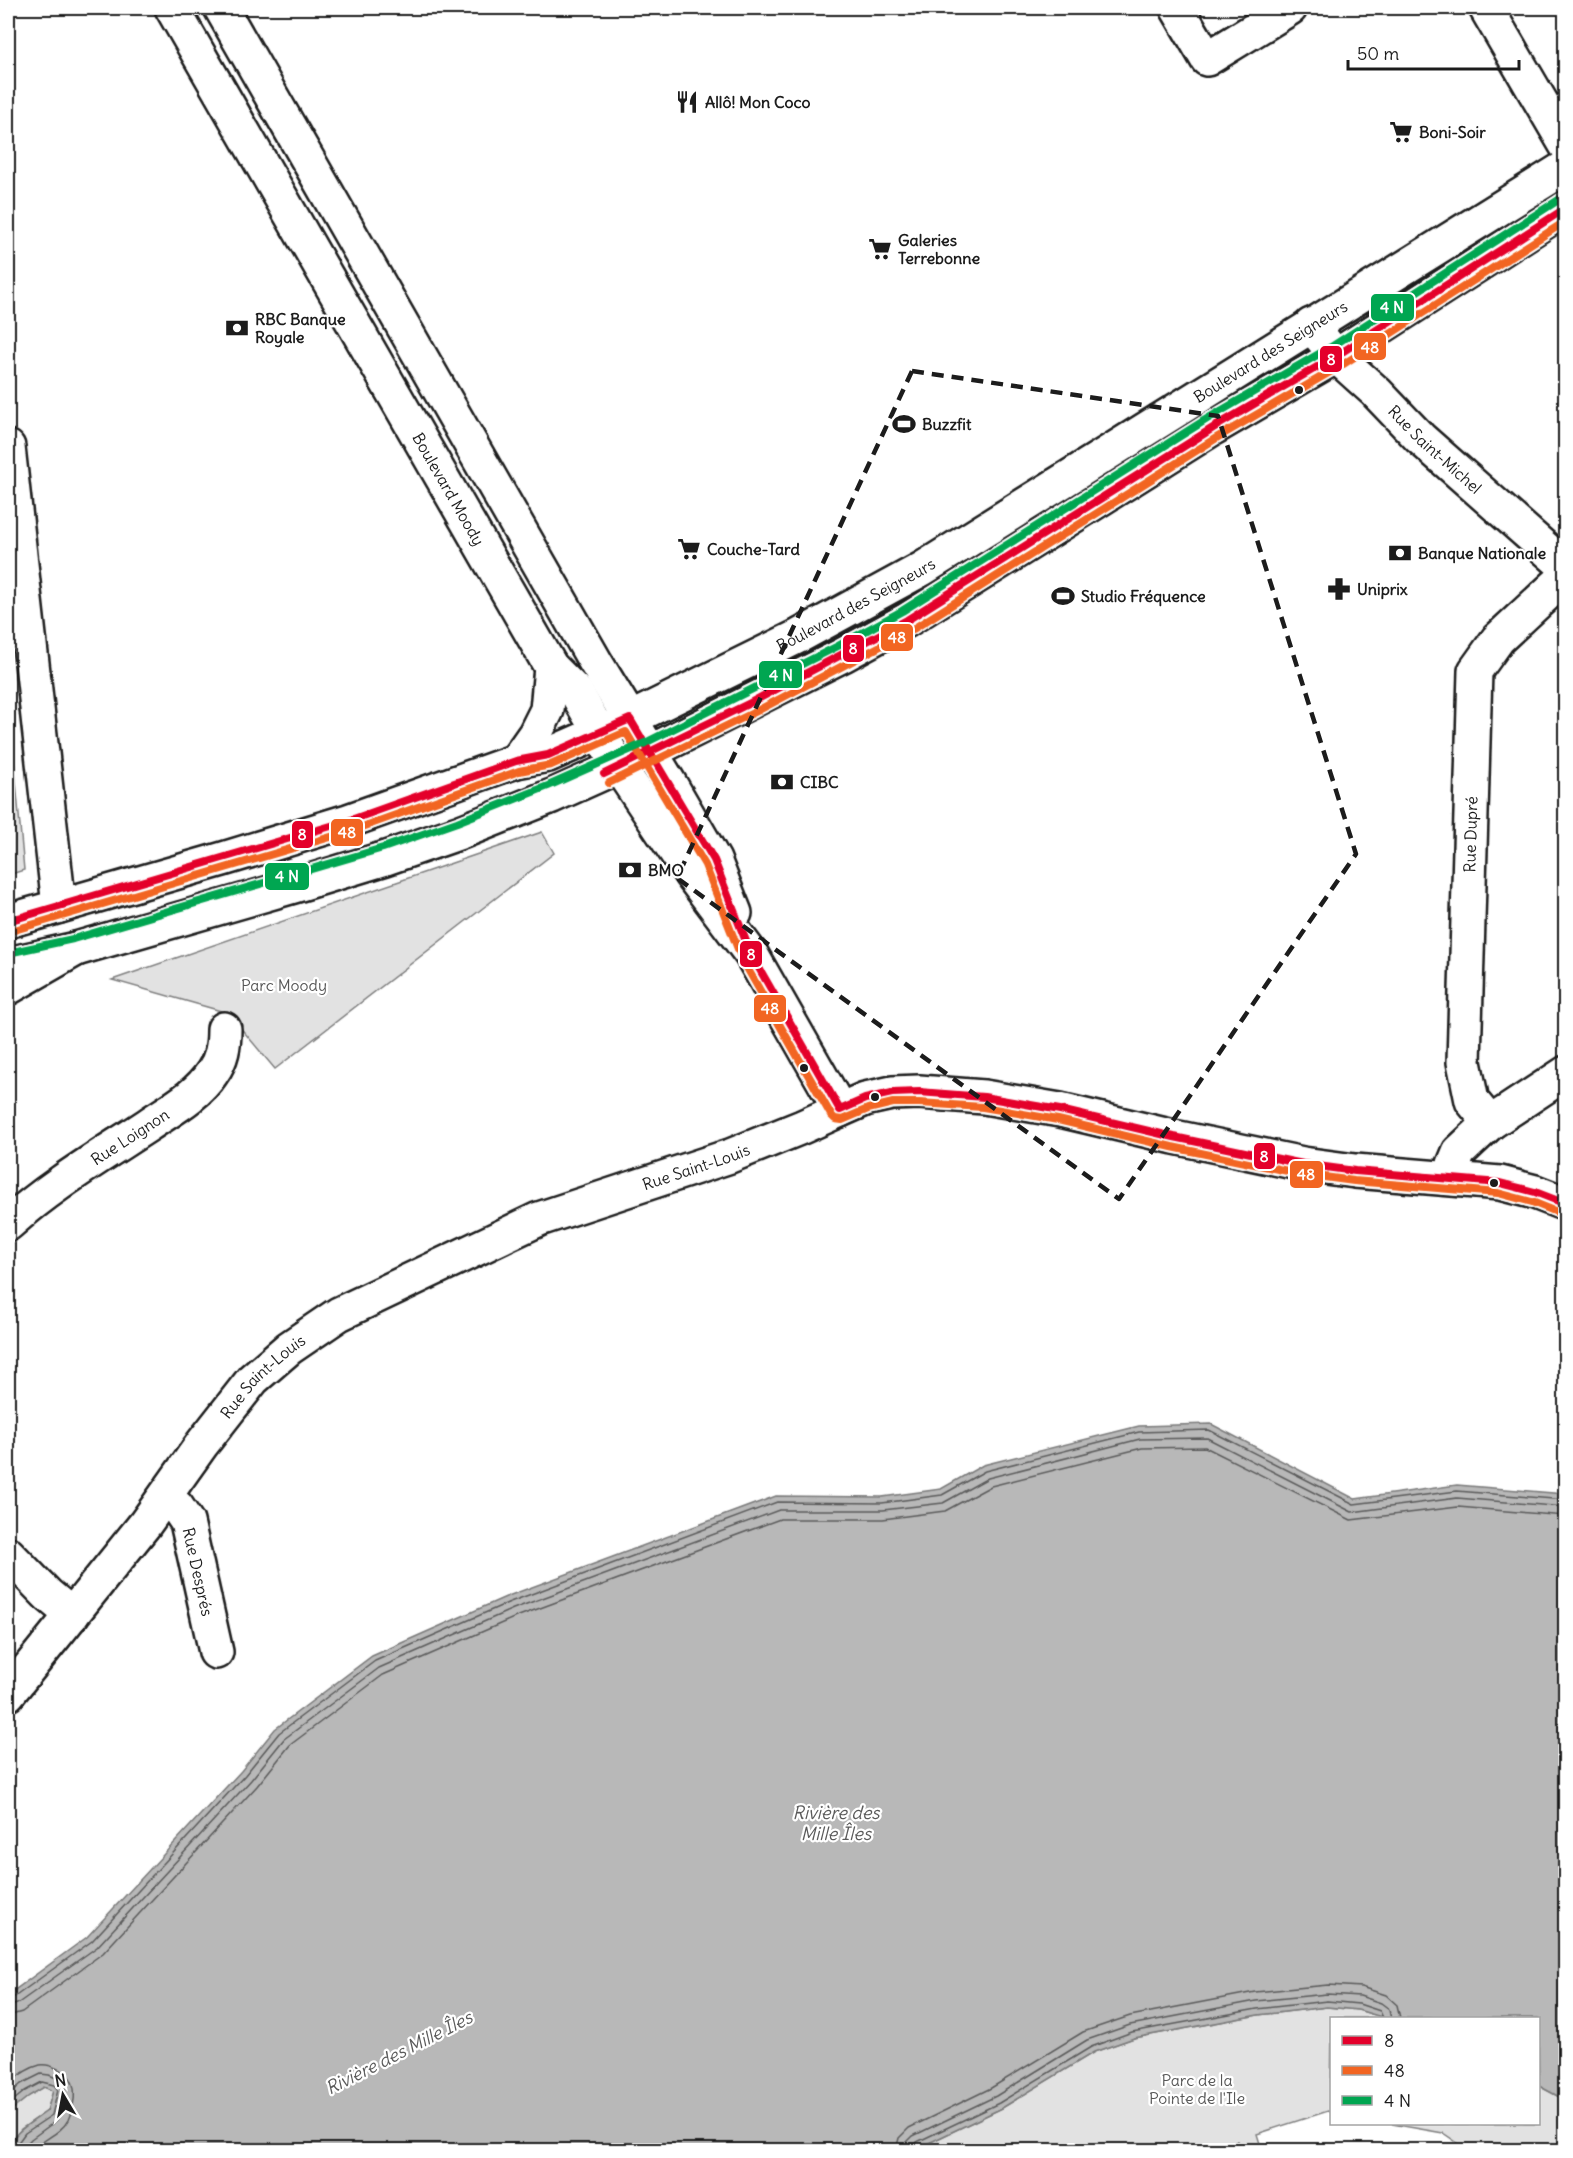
<svg xmlns="http://www.w3.org/2000/svg" width="1573" height="2158" font-family="Delius,sans-serif">
<style>
.green{fill:#e2e2e2;stroke:#7f7f7f;stroke-width:1.5}
.water{fill:#b8b8b8;stroke:#7a7a7a;stroke-width:1.5}
.lines{fill:none;stroke-linecap:round;stroke-linejoin:round}
.shore{stroke:#5a5a5a;stroke-width:1.5}
.minor-casing{stroke:#1c1c1c;stroke-width:38}
.major-casing{stroke:#1c1c1c;stroke-width:38}
.highway-casing{stroke:#1c1c1c;stroke-width:38}
.minor{stroke:#fff;stroke-width:33}
.major{stroke:#fff;stroke-width:33}
.highway{stroke:#fff;stroke-width:33}
.bus-1-casing{stroke:#fff;stroke-width:12}
.bus-2-casing{stroke:#fff;stroke-width:12}
.bus-3-casing{stroke:#fff;stroke-width:12}
.bus-1{stroke:#e4002b;stroke-width:8}
.bus-2{stroke:#f26522;stroke-width:8}
.bus-3{stroke:#00a651;stroke-width:8}
.marked{fill:none;stroke:#1c1c1c;stroke-width:4.5;stroke-dasharray:12 8;stroke-linejoin:round}
.bus-dot{fill:#1c1c1c;stroke:#fff;stroke-width:2}
.labels{text-anchor:middle;stroke-width:4.5;stroke-linejoin:round;paint-order:stroke}
.poi-label{font-size:16px;font-weight:bold;fill:#1c1c1c;stroke:#fff;text-anchor:start}
.street-label{font-size:16px;fill:#1c1c1c;stroke:#fff}
.park-label{font-size:16px;fill:#575757;stroke:#fff}
.water-label{font-size:18px;font-style:italic;fill:#5a5a5a;stroke:#fff}
.line-badge{stroke:#fff;stroke-width:2}
.badge-label{font-size:16px;text-anchor:middle;font-weight:bold;fill:#fff}
</style>
<rect width="100%" height="100%" fill="#fff"/>
<filter id="ink" filterUnits="userSpaceOnUse"><feTurbulence type="fractalNoise" baseFrequency=".0167" numOctaves="2"/><feDisplacementMap in="SourceGraphic" scale="12" xChannelSelector="R" yChannelSelector="G"/><feConvolveMatrix kernelMatrix="1 2 1 2 8 2 1 2 1" color-interpolation-filters="sRGB"/></filter>
<g filter="url(#ink)">
<g class="green">
<path d="M8 694 24 870 8 875Z"/>
<path d="M542 832 554 853 275 1069 228 1013 112 980Z"/>
<path d="M1327 2007 1358 2010 1385 2018H1332L1331 2112 1328 2111 1257 2134 1262 2150H1240L1237 2141 1209 2150H914L1002 2108 1094 2052 1134 2038 1258 2015Z"/>
<path d="M1539 2086 1565 2100V2150H1468L1443 2133 1392 2124H1538Z"/>
<path d="M44 2087 53 2091 47 2111 21 2129 8 2146V2113L29 2096Z"/>
</g>
<path class="water" d="M1211 1424 1355 1499 1457 1485 1565 1494V2100L1539 2086 1538 2018H1385L1358 2010 1327 2007 1258 2015 1134 2038 1094 2052 1002 2108 914 2150H8C10 2133 34 2121 47 2111L53 2091 44 2087 29 2096 8 2113V1995L87 1937 241 1771 275 1729 372 1656 508 1596 776 1496 882 1497 941 1489 983 1465 1139 1426Z"/>
<g class="lines">
<g class="shore">
<path d="M8 1999 13 1998 92 1941 245 1775 279 1733 375 1661 510 1602 777 1502 882 1503 942 1495 985 1471 1139 1432 1209 1430 1354 1504 1457 1491 1566 1500"/>
<path d="M8 2007 17 2004 97 1947 251 1780 284 1739 379 1668 513 1609 779 1510H883L943 1503 988 1478 1140 1439 1207 1438 1352 1512 1457 1498 1566 1507"/>
<path d="M8 2016 22 2012 103 1953 257 1786 290 1745 383 1675 516 1617 780 1519H883L945 1511 991 1486 1142 1448 1205 1447 1351 1520 1458 1507 1566 1516"/>
<path d="M8 2084C16 2077 28 2068 40 2065 46 2064 52 2066 58 2069 80 2078 76 2102 68 2120 61 2134 42 2139 33 2150"/>
<path d="M8 2096 21 2084 41 2074 49 2075 61 2080 65 2088V2096L57 2120 31 2139 21 2150"/>
<path d="M8 2105 25 2091 42 2082 54 2085 58 2090 52 2115 25 2133 14 2148 8 2149"/>
<path d="M896 2150 899 2138 909 2128 991 2088 1083 2032 1130 2016 1255 1992 1328 1985 1361 1987 1386 1995 1397 2005 1400 2018"/>
<path d="M905 2150 907 2142 913 2136 996 2096 1087 2040 1130 2025 1256 2001 1327 1994 1360 1996 1381 2003 1389 2009 1391 2018"/>
<path d="M913 2150 917 2142 999 2103 1091 2047 1132 2032 1257 2009 1327 2001 1359 2004 1380 2011 1383 2018"/>
</g>
<g class="minor-casing">
<g id="minor">
<path d="M1177 8 1207 59 1290 8"/>
<path d="M1486 8 1566 145"/>
<path id="s1" d="M1311 325 1336 356 1376 392 1420 438 1566 567"/>
<path id="s2" d="M1490 1123 1472 1101 1464 1062 1475 671 1498 639 1566 576"/>
<path d="M1452 1178 1454 1164 1459 1152 1490 1123 1566 1073"/>
<path id="s3" d="M8 1224C50 1186 101 1156 148 1125 170 1110 197 1096 212 1073 222 1059 224 1046 224 1029"/>
<path id="s4" d="M165 1498 177 1507 187 1522 216 1652"/>
<path d="M8 1554 48 1595 72 1615"/>
<path id="s5" d="M8 1694 145 1524 202 1444 253 1379 289 1348 339 1314 539 1219 730 1156 802 1127 840 1110"/>
</g>
</g>
<g class="major-casing">
<g id="major">
<path id="s6" d="M172 8 551 667 576 692 619 767 690 873 751 954 840 1110 865 1099 892 1093 919 1092 984 1097 1060 1110 1174 1137 1303 1164 1355 1171 1500 1183 1535 1192 1566 1204"/>
<path d="M221 8 596 663 670 784 714 860 735 913"/>
<path d="M516 761 535 734 547 710 551 667"/>
<path id="s7" d="M8 921 223 859 348 821 516 761 548 755 630 719 799 636 922 569 1566 167"/>
<path d="M8 964 76 949 294 886 386 858 461 832 552 796 650 752 843 655 907 620 1213 428 1336 356 1566 208"/>
</g>
</g>
<g class="highway-casing">
<g id="highway">
<path d="M8 447 59 906"/>
<path d="M8 988 76 949"/>
</g>
</g>
<use href="#minor" class="minor"/>
<use href="#major" class="major"/>
<use href="#highway" class="highway"/>
<g class="bus-1-casing">
<g id="bus-1">
<path d="M604 774 750 703 907 620 1213 428 1336 356 1566 208"/>
<path d="M8 921 348 821 516 761 548 755 630 719 714 860 751 954 840 1110 865 1099 892 1093 919 1092 984 1097 1060 1110 1174 1137 1303 1164 1355 1171 1500 1183 1535 1192 1566 1204"/>
</g>
</g>
<g class="bus-2-casing">
<g id="bus-2">
<path d="M609 783 755 712 913 629 1218 437 1342 365 1566 221"/>
<path d="M11 931 351 831 519 771 551 765 626 732 705 865 742 959 831 1115 835 1119 842 1120 868 1109 893 1103H919L983 1107 1058 1120 1172 1147 1302 1174 1354 1181 1498 1193 1532 1202 1562 1214"/>
</g>
</g>
<g class="bus-3-casing">
<path id="bus-3" d="M8 953 73 939 383 848 457 822 548 786 645 743 838 646 902 611 1207 419 1331 347 1560 199"/>
</g>
<use href="#bus-1" class="bus-1"/>
<use href="#bus-2" class="bus-2"/>
<use href="#bus-3" class="bus-3"/>
</g>
</g>
<path class="marked" d="M912 371 1218 416 1356 854 1119 1199 677 878Z"/>
<defs>
<g id="restaurant-bare" transform="scale(1.8)"><path d="M-5-6h1v4h1v-4h1v4h1v-4h1v5L-1.5 .5V6h-2V.5L-5-1ZM5-6V6H3V1.5H1.5Q1.5-4 5-6Z" fill="#1c1c1c" stroke="#fff" stroke-width="2.5" paint-order="stroke"/></g>
<g id="supermarket-bare" transform="scale(1.8)"><path d="M-6-5.5h2.5l.6 2H6L4.5 2H-2.5L-4.4-4H-6ZM-1.5 3.2a1.3 1.3 0 1 0 .1 0ZM3 3.2a1.3 1.3 0 1 0 .1 0Z" fill="#1c1c1c" stroke="#fff" stroke-width="2.5" paint-order="stroke"/></g>
<g id="bank-bare" transform="scale(1.8)"><path d="M-6-4H6V4H-6ZM0-2.3a2.3 2.3 0 1 0 0 4.6a2.3 2.3 0 1 0 0-4.6Z" fill="#1c1c1c" stroke="#fff" stroke-width="2.5" paint-order="stroke"/></g>
<g id="stadium-bare" transform="scale(1.8)"><path d="M0-5a6.5 5 0 1 0 0 10a6.5 5 0 1 0 0-10ZM-3.5-1.8h7v3.6h-7Z" fill="#1c1c1c" stroke="#fff" stroke-width="2.5" paint-order="stroke"/></g>
<g id="pharmacy-bare" transform="scale(1.8)"><path d="M-2-6h4v4h4v4h-4v4h-4v-4h-4v-4h4Z" fill="#1c1c1c" stroke="#fff" stroke-width="2.5" paint-order="stroke"/></g>
</defs>
<g fill-rule="evenodd">
<use href="#restaurant-bare" x="687" y="102"/>
<use href="#supermarket-bare" x="1401" y="132"/>
<use href="#supermarket-bare" x="880" y="249"/>
<use href="#bank-bare" x="237" y="328"/>
<use href="#stadium-bare" x="904" y="424"/>
<use href="#supermarket-bare" x="689" y="549"/>
<use href="#bank-bare" x="1400" y="553"/>
<use href="#pharmacy-bare" x="1339" y="589"/>
<use href="#stadium-bare" x="1063" y="596"/>
<use href="#bank-bare" x="782" y="782"/>
<use href="#bank-bare" x="630" y="870"/>
</g>
<g class="bus-dot">
<circle cx="1299" cy="390" r="5"/>
<circle cx="804" cy="1068" r="5"/>
<circle cx="875" cy="1097" r="5"/>
<circle cx="1494" cy="1183" r="5"/>
</g>
<g class="labels">
<g class="poi-label">
<text x="705" y="108">Allô! Mon Coco</text>
<text x="1419" y="138">Boni-Soir</text>
<text x="898" y="246">Galeries<tspan x="898" dy="18">Terrebonne</tspan></text>
<text x="255" y="325">RBC Banque<tspan x="255" dy="18">Royale</tspan></text>
<text x="922" y="430">Buzzfit</text>
<text x="707" y="555">Couche-Tard</text>
<text x="1418" y="559">Banque Nationale</text>
<text x="1357" y="595">Uniprix</text>
<text x="1081" y="602">Studio Fréquence</text>
<text x="800" y="788">CIBC</text>
<text x="648" y="876">BMO</text>
</g>
<g class="street-label">
<text dy="6" stroke="none"><textPath href="#s7" startOffset="1394">Boulevard des Seigneurs</textPath></text>
<text dy="6" stroke="none"><textPath href="#s1" startOffset="176">Rue Saint-Michel</textPath></text>
<text dy="6" stroke="none"><textPath href="#s6" startOffset="555">Boulevard Moody</textPath></text>
<text dy="6" stroke="none"><textPath href="#s7" startOffset="908">Boulevard des Seigneurs</textPath></text>
<text dy="6" stroke="none"><textPath href="#s2" startOffset="296">Rue Dupré</textPath></text>
<text dy="6" stroke="none"><textPath href="#s3" startOffset="150">Rue Loignon</textPath></text>
<text dy="6" stroke="none"><textPath href="#s5" startOffset="894">Rue Saint-Louis</textPath></text>
<text dy="6" stroke="none"><textPath href="#s5" startOffset="408">Rue Saint-Louis</textPath></text>
<text dy="6" stroke="none"><textPath href="#s4" startOffset="84">Rue Després</textPath></text>
</g>
<g class="park-label">
<text x="284" y="991">Parc Moody</text>
<text x="1197" y="2086">Parc de la<tspan x="1197" dy="18">Pointe de l'Ile</tspan></text>
</g>
<g class="water-label">
<text x="836" y="1819">Rivière des<tspan x="836" dy="21">Mille Îles</tspan></text>
<text transform="translate(399 2053) rotate(-27)" y="6">Rivière des Mille Îles</text>
</g>
</g>
<g class="line-badge">
<rect x="1370" y="293" width="45" height="29" rx="6" fill="#00a651"/>
<rect x="1353" y="332" width="34" height="29" rx="6" fill="#f26522"/>
<rect x="1319" y="345" width="24" height="28" rx="6" fill="#e4002b"/>
<rect x="880" y="623" width="34" height="29" rx="6" fill="#f26522"/>
<rect x="842" y="634" width="23" height="29" rx="6" fill="#e4002b"/>
<rect x="758" y="660" width="45" height="29" rx="6" fill="#00a651"/>
<rect x="330" y="818" width="34" height="29" rx="6" fill="#f26522"/>
<rect x="291" y="820" width="23" height="29" rx="6" fill="#e4002b"/>
<rect x="264" y="862" width="46" height="29" rx="6" fill="#00a651"/>
<rect x="739" y="940" width="24" height="28" rx="6" fill="#e4002b"/>
<rect x="753" y="994" width="34" height="29" rx="6" fill="#f26522"/>
<rect x="1253" y="1142" width="23" height="28" rx="6" fill="#e4002b"/>
<rect x="1289" y="1160" width="35" height="29" rx="6" fill="#f26522"/>
</g>
<g class="badge-label">
<text x="1392" y="313">4 N</text>
<text x="1370" y="353">48</text>
<text x="1331" y="365">8</text>
<text x="897" y="643">48</text>
<text x="853" y="654">8</text>
<text x="781" y="681">4 N</text>
<text x="347" y="838">48</text>
<text x="302" y="840">8</text>
<text x="287" y="882">4 N</text>
<text x="751" y="960">8</text>
<text x="770" y="1014">48</text>
<text x="1264" y="1162">8</text>
<text x="1306" y="1180">48</text>
</g>
<rect width="1573" height="2158" fill="none" stroke="#fff" stroke-width="30"/>
<rect x="15" y="15" width="1543" height="2128" fill="none" stroke="#1c1c1c" stroke-width="2" filter="url(#ink)"/>
<rect x="1330" y="2017" width="210" height="108" fill="#ffffff" stroke="#a4a4a4" stroke-width="1.5"/>
<rect x="1342" y="2036" width="30" height="9" fill="#e4002b" stroke="#a4a4a4" stroke-width="1.5"/>
<text x="1384" y="2047" font-size="18" fill="#1c1c1c">8</text>
<rect x="1342" y="2066" width="30" height="9" fill="#f26522" stroke="#a4a4a4" stroke-width="1.5"/>
<text x="1384" y="2077" font-size="18" fill="#1c1c1c">48</text>
<rect x="1342" y="2096" width="30" height="9" fill="#00a651" stroke="#a4a4a4" stroke-width="1.5"/>
<text x="1384" y="2107" font-size="18" fill="#1c1c1c">4 N</text>
<g transform="translate(63 2095) rotate(350)" stroke="#ffffff" stroke-width="4.5" paint-order="stroke">
<path d="M0-4.5L10 22L0 15L-10 22Z" fill="#1c1c1c"/>
<text y="-9" font-size="16" font-weight="bold" text-anchor="middle" fill="#1c1c1c">N</text>
</g>
<path d="M1348 60v9h171v-9" fill="none" stroke="#1c1c1c" stroke-width="3"/>
<text x="1357" y="60" font-size="18" fill="#1c1c1c" stroke="#ffffff" stroke-width="4.5" paint-order="stroke">50 m</text>
</svg>
